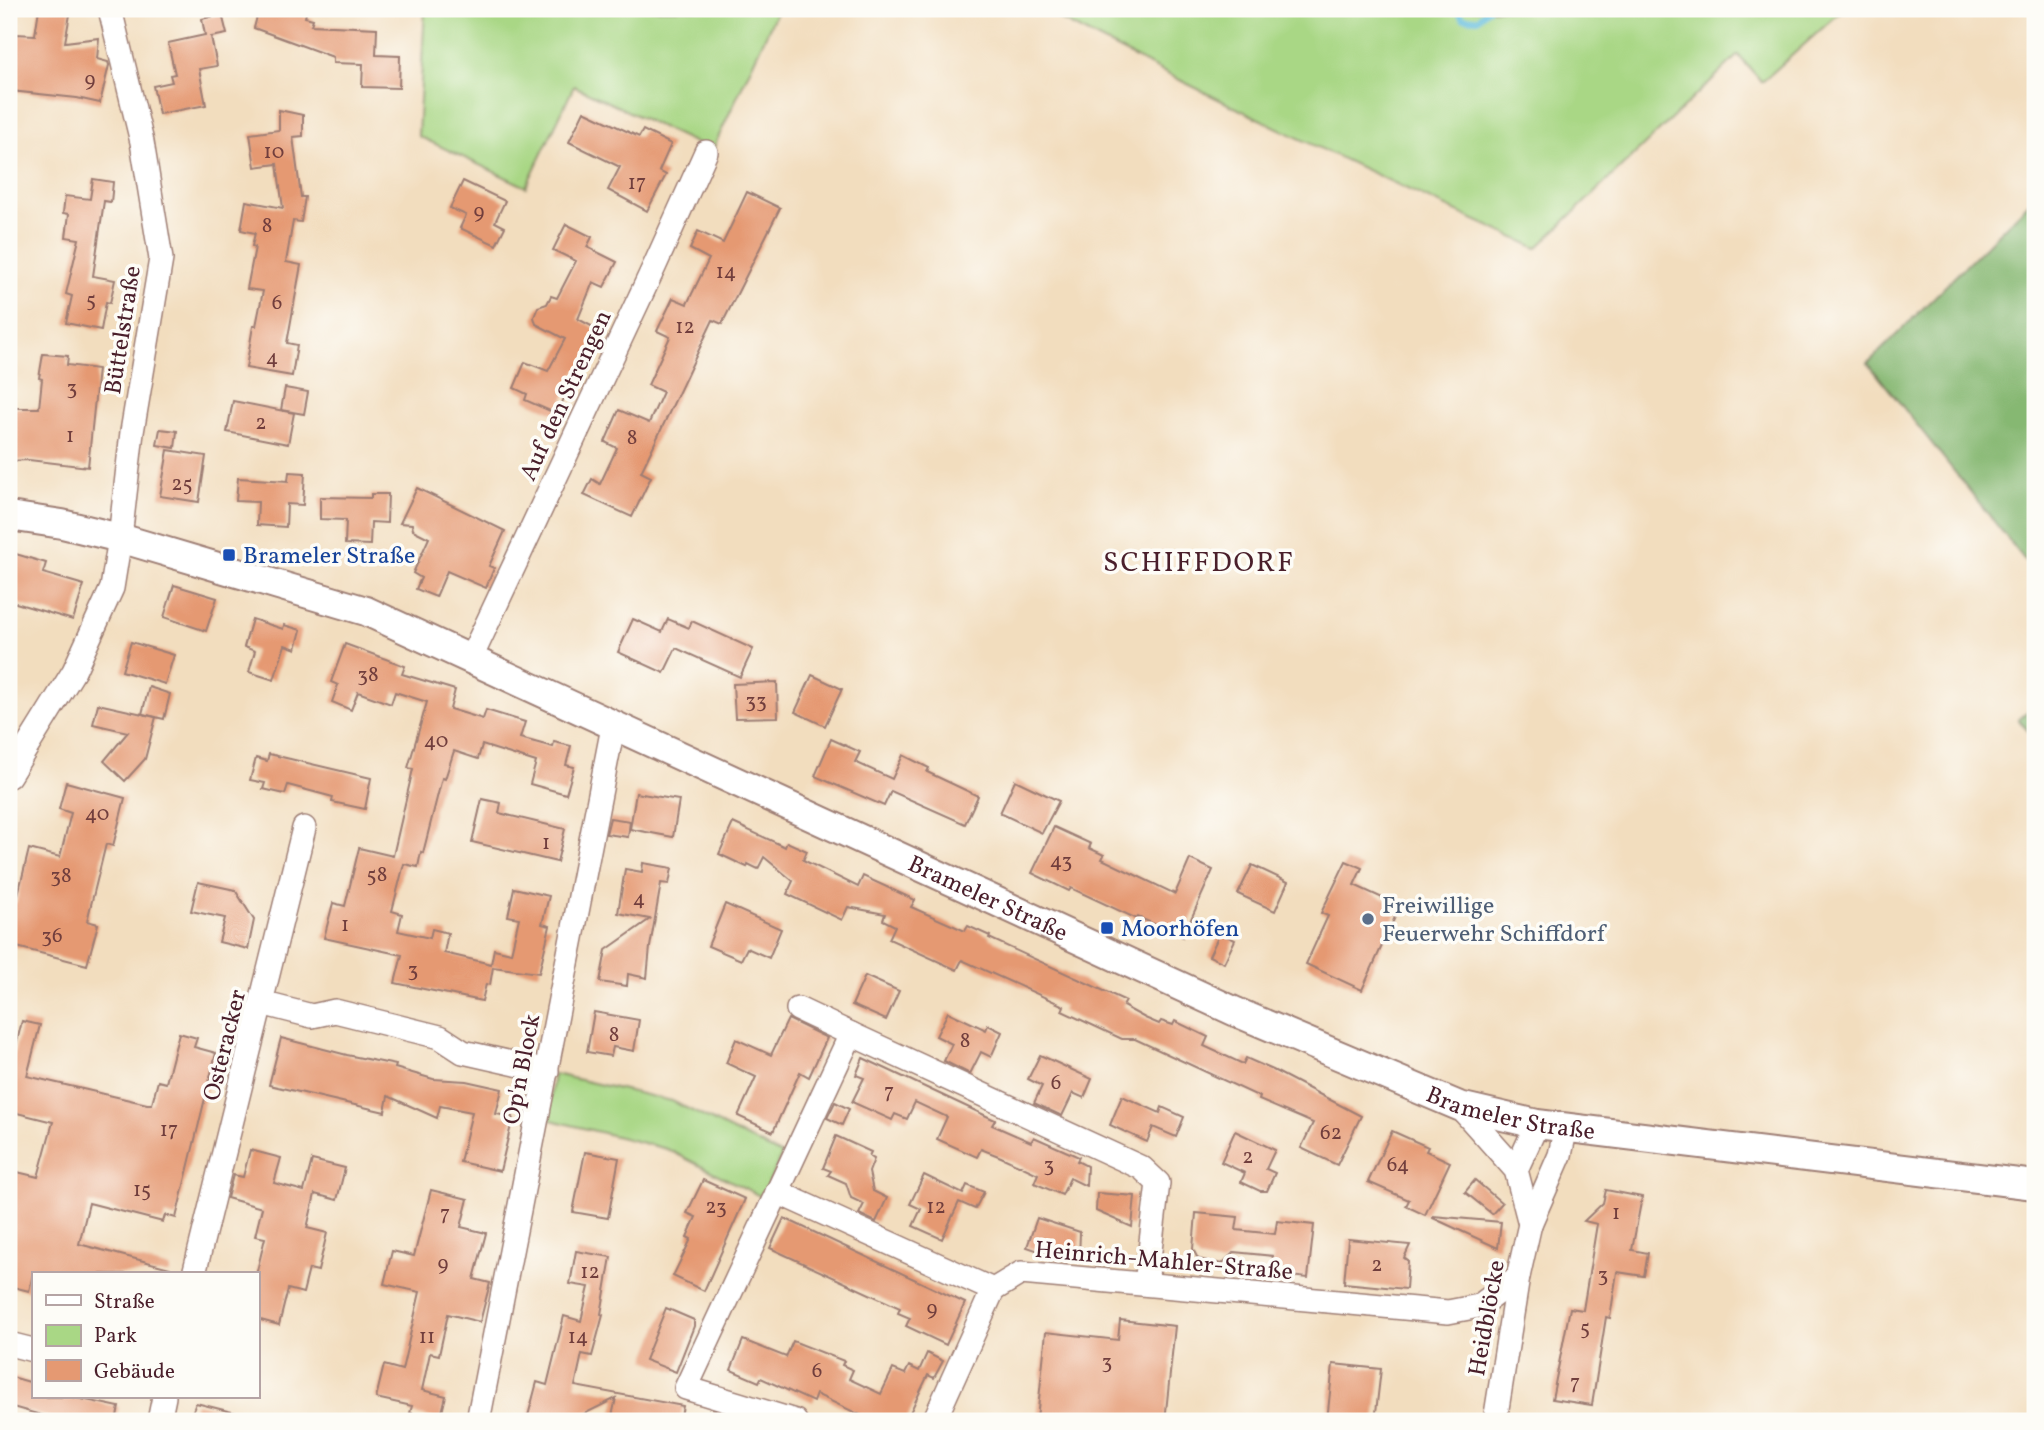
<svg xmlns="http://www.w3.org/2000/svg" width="2044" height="1430" font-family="Vollkorn,serif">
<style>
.green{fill:#a9d785;stroke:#7a7b58;stroke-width:2}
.forest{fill:#86b872;stroke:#686c4e;stroke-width:2}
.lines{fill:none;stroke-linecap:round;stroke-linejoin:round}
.stream{stroke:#5fbcdd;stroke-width:6}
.building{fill:#e59972}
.minor-casing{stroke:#9e7e74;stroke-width:26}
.tertiary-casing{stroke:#9e7e74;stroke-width:32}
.minor{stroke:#fff;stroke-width:23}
.tertiary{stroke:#fff;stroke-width:28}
.transit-dot{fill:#1a4fb4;stroke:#fdfcf7;stroke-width:2.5}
.service-dot{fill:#5c6f8a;stroke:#fdfcf7;stroke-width:2.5}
.labels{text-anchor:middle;stroke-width:7;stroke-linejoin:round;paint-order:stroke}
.number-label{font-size:21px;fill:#713e3d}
.street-label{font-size:24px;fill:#4a1f2b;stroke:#fdfcf7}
.transit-label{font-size:24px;fill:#164399;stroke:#fdfcf7;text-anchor:start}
.service-label{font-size:24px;fill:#4e5e75;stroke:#fdfcf7;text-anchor:start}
.quarter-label{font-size:28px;letter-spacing:2px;fill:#4a1f2b;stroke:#fdfcf7}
</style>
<rect width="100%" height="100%" fill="#fdfcf7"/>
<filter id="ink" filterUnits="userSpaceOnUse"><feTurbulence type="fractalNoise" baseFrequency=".0143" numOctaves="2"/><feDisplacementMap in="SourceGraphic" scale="14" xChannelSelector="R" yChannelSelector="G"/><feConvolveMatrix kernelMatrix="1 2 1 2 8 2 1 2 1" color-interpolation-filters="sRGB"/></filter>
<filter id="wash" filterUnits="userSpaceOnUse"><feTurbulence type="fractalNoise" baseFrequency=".00686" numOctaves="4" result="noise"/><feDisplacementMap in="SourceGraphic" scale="28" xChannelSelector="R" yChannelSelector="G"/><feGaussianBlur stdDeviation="1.57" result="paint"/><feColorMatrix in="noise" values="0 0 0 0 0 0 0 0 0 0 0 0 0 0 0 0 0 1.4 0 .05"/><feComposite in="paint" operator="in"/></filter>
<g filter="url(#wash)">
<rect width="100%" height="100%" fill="#f2ddbe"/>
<g class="green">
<path d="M425 9H778L712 151 574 86 526 187 418 136Z"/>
<path d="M1040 9H1844L1762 82 1738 55 1537 248C1369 173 1203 94 1040 9Z"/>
<path d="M554 1074 672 1101 782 1155 762 1197 667 1149 547 1119Z"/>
</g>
<g class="forest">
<path d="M2035 197V573L1868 363Z"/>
<path d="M2035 705V738L2018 720Z"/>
</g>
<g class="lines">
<path class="stream" d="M1457 9 1463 18 1478 19 1488 9"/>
</g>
<g id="blocks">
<g class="building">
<path d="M39 9H71L65 42 99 38 97 59 108 62 109 65 100 103 77 98 11 91 15 34 35 35Z"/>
<path d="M259 9H307L305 17 313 19 311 25 377 28 376 55 400 56 399 88 362 87 363 64 333 63V57L254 28Z"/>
<path d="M222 14 227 34 211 37 217 66 199 69 206 105 159 114 153 86 172 82 170 75 175 74 168 43 205 35 202 19Z"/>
<path d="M279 110 303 115V136L293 137 301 197H305L301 222 293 221 286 262 301 265 287 343 297 345 292 376 246 368 253 326H256L263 291 247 289 255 247 252 246 255 233 241 230 246 201 283 208 277 164 255 167 250 134 279 130Z"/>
<path d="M584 111 639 137 643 130 671 144 659 171 666 175 647 211 608 190 620 167 569 142Z"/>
<path d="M93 179 113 182 111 202 104 201 93 276 115 280 110 303 106 302 101 330 66 323 72 296 66 294 79 239 66 237 69 214 63 213 65 196 90 199Z"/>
<path d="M463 181 505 201 495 222 505 227 496 245 460 228 466 215 450 208Z"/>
<path d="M747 192 780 208 722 324 713 320 641 472 651 477 632 517 584 495 592 479 600 484 617 448 605 442 619 410 649 423 663 392 648 385 670 337 657 331 673 298 687 304 709 259 690 249 698 231 723 243Z"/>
<path d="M566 224 592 237 587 247 617 262 604 287 593 282 578 319 599 330 580 371 577 369 557 414 525 400 527 394 514 388 525 362 548 371 565 339 536 324 534 317 538 307 547 304 551 296 557 298 576 261 553 250Z"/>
<path d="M43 354 68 356 67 365 98 369 88 467 29 460 9 461V408H39L42 379 39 378Z"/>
<path d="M285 388 308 392 304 414 281 410Z"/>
<path d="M233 401 294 413 288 444 227 432Z"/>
<path d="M160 429 177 431 175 448 157 445Z"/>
<path d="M168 450 206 456 199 502 160 496Z"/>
<path d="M289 472 305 473 303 505 287 504 286 527 257 525 258 502 236 501 238 478 288 481Z"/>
<path d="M417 488 505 531 489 566 494 568 486 588 447 571 436 597 416 589 421 578 413 573 429 538 413 530 412 524 400 523Z"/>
<path d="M371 494H388L387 523 371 522 370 545 345 544 346 520 320 519V497L371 498Z"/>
<path d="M9 552 46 563 43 573 84 585 73 620 9 601Z"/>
<path d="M174 585 217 598 206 631 164 617Z"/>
<path d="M252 619 283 629 284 625 301 630 296 649 285 645 274 680 249 672 255 651 244 647Z"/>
<path d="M633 619 662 632 668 619 689 628 692 621 753 649 740 677 676 648 664 673 618 652Z"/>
<path d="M131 642 174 655 165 684 122 671Z"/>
<path d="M345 644 405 666 402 674 455 690 450 709 483 719 486 710 525 722 520 738 553 747 554 742 571 746 566 765 574 767 566 794 530 784 536 762 482 745 478 759 454 751 445 779 442 778 423 853 421 852 418 867 404 864 392 911 402 914 398 931 430 938 432 929 448 933 444 953 491 964 494 949 511 953 519 918 508 916 514 888 549 896 542 924 550 926 539 973 493 967 490 985 486 984 482 1001 395 983 402 955 324 938 333 903 345 906 359 848 393 856 413 769 408 768 427 702 395 692 391 704 358 692 351 710 332 702 338 685 331 682Z"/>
<path d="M812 675 842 689 825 726 795 712Z"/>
<path d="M777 682 778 717 735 718 733 684Z"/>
<path d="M149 687 170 694 164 719 142 714Z"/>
<path d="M98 704 156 717 145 759 125 781 104 761 128 732 93 724Z"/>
<path d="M831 739 860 752 855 762 892 779 903 755 929 768 927 772 978 796 965 824 891 791 884 806 815 776Z"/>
<path d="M269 754 371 778 365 809 332 802 333 797 288 785 285 794 263 789 265 783 250 780 256 758 267 761Z"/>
<path d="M1015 780 1059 801 1042 833 1000 813Z"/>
<path d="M66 782 125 798 113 846 106 844 87 921 98 924 87 965 9 945V901L16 903 29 849 60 857 71 813 59 809Z"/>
<path d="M636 793 679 800 673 837 630 829Z"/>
<path d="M482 799 501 803 499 813 565 829 557 862 472 842Z"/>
<path d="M610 818 630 821 628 837 606 834Z"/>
<path d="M733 823 785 847 787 842 807 851 803 860 858 887 863 876 915 900 911 907 965 931 968 926 990 936 989 938 1126 1001 1123 1006 1145 1018 1159 1024 1161 1021 1173 1025 1175 1021 1208 1037 1204 1046 1243 1064 1246 1058 1273 1070 1361 1116 1337 1165 1301 1148 1313 1123 1259 1100 1260 1097 1135 1039H1122L1062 1011 1064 1006 962 960 957 970 889 939 895 926 883 920 885 914 848 907 842 920 787 894 793 881 764 857 758 869 748 864 747 867 719 854Z"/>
<path d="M1054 827 1091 844 1089 848 1104 855 1102 859 1175 894 1190 859 1213 870 1183 937 1138 917 1137 919 1071 888 1069 891 1032 873Z"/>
<path d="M1346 861 1362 868 1354 885 1400 906 1362 990 1306 964 1328 916 1321 913Z"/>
<path d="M643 863 672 868 669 884 661 883 650 947 647 978 628 974 627 986 600 982 606 950 650 919 618 913 625 869 642 872Z"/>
<path d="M1252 865 1288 882 1275 911 1238 894Z"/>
<path d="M198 882 235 890 254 920 248 949 219 942 225 918 191 911Z"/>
<path d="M725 904 781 929 769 958 747 948 741 960 708 946Z"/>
<path d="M1220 933 1235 940 1224 963 1209 956Z"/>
<path d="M865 976 899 991 886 1020 852 1005Z"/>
<path d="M594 1012 639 1020 634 1051 613 1047 611 1056 587 1052Z"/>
<path d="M948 1012 986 1030 988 1025 1002 1032 991 1057 981 1052 970 1074 944 1061 952 1044 936 1036Z"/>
<path d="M788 1019 827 1038 809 1077 800 1072 773 1132 738 1116 756 1077 726 1063 736 1039 771 1055Z"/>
<path d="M22 1021 40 1025 27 1076 147 1104H152L158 1081 166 1083 179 1033 197 1038 194 1047 216 1053 176 1218 165 1215 163 1222 89 1203 79 1244 170 1268V1274H33L29 1291 9 1286V1170L38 1177 53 1122 9 1111V1074Z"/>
<path d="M281 1038 347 1055 396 1065 395 1068 433 1079 466 1081 502 1089 496 1114 513 1117 500 1171 460 1162 472 1112 440 1106 437 1118 388 1096 385 1112 269 1085Z"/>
<path d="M1040 1055 1092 1079 1084 1098 1073 1093 1062 1116 1034 1103 1042 1086 1028 1079Z"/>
<path d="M863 1058 995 1120 992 1125 1031 1142 1034 1137 1079 1157 1077 1161 1087 1166 1086 1186 1070 1178 1062 1195 1034 1183 1038 1174 1001 1157 981 1149 977 1157 937 1139 947 1117 915 1102 907 1119 895 1114 892 1120 852 1102 864 1078 856 1075Z"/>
<path d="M1122 1096 1160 1113 1162 1107 1184 1117 1176 1137 1153 1127 1147 1142 1110 1125Z"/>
<path d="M835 1102 849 1109 842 1125 827 1118Z"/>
<path d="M1235 1131 1275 1150 1266 1169 1275 1173 1267 1191H1260L1241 1182 1245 1173 1221 1162Z"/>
<path d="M1392 1131 1428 1147 1426 1151 1450 1162 1425 1215 1406 1206 1409 1200 1368 1182Z"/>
<path d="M836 1136 871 1152 869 1156 874 1159 869 1172 873 1191 887 1198 876 1222 859 1214 864 1204 851 1198 846 1183 828 1175 831 1171 823 1168Z"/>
<path d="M250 1150 281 1158 274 1183 304 1191 312 1160 345 1168 337 1200 315 1194 307 1228 327 1233 318 1271 309 1269 303 1293 288 1289 279 1325 257 1319V1271L265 1238 255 1236 262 1208 227 1198 233 1175 243 1177Z"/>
<path d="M585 1152 619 1158 608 1218 573 1212Z"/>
<path d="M924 1175 963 1194 967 1185 984 1192 975 1209 959 1202 942 1239 913 1226 921 1209 910 1204Z"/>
<path d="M703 1180 745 1199 704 1291 673 1276 691 1239 687 1237 696 1217 687 1213Z"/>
<path d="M1475 1180 1502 1203 1492 1214 1465 1192Z"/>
<path d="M431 1190 468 1199 461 1227 486 1233 474 1279 490 1283 480 1322 448 1314 439 1355 430 1353 422 1390 446 1396 440 1420 410 1413 412 1406 376 1398 384 1365 402 1370 420 1292 384 1284 392 1251 414 1256Z"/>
<path d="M1606 1190 1642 1197 1632 1250 1648 1253 1644 1276 1617 1272 1610 1318 1606 1317 1592 1405 1552 1399 1570 1308 1583 1310 1597 1224 1584 1221 1603 1203Z"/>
<path d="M1097 1193 1135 1196 1132 1227 1096 1211Z"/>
<path d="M1196 1213 1238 1217 1236 1230 1275 1234 1277 1221 1314 1225 1308 1278 1271 1274 1273 1256 1234 1252 1222 1264 1198 1259 1193 1249Z"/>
<path d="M1433 1216 1501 1222 1498 1248 1433 1218Z"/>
<path d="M784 1218 965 1303 946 1345 906 1326 910 1318 898 1313 900 1308 770 1248Z"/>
<path d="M1037 1218 1080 1232 1079 1259 1060 1255 1059 1258 1027 1247Z"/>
<path d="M1348 1239 1410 1245 1404 1258 1408 1261 1406 1289 1344 1283Z"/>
<path d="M576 1251 611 1257 601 1314 603 1315 592 1356 582 1354 575 1386 683 1406 680 1421H611L616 1398 576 1418 563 1414 562 1421H547L528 1416 537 1382 547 1385 564 1316 581 1321 589 1287 570 1284Z"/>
<path d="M666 1308 694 1320V1326L676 1372 645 1360Z"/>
<path d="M1120 1320 1175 1326 1165 1421 1037 1419 1046 1332 1118 1340Z"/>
<path d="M743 1340 786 1357 793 1341 844 1361 842 1365 853 1370 849 1379 881 1394 893 1369 905 1374 909 1366 919 1371 927 1353 943 1361 934 1378 928 1375 906 1421H873L816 1394 813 1402 761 1378 759 1382 731 1370Z"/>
<path d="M1333 1364 1381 1369 1375 1421H1327Z"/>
<path d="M12 1377 33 1383V1397H72L119 1407 116 1421H62L9 1406V1389Z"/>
<path d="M196 1403 244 1415 243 1421H189Z"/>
</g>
</g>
</g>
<g filter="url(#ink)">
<use href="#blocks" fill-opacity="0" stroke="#9e7e74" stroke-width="2"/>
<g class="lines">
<g class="minor-casing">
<g id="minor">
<path d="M470 660 655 265 706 152"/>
<path d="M9 776 74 671 112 588 120 538 132 432 161 259 142 142 110 9"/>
<path d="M261 1003 312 1016 335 1011 440 1037 463 1052 547 1071"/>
<path d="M798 1009 851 1034"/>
<path d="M1459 1106 1516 1170 1530 1224"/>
<path d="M1516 1170 1537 1124"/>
<path d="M777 1192 993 1290 1021 1273 1448 1312 1479 1306 1518 1277"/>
<path d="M194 1274 304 828"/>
<path d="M9 1344 33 1350"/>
<path d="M159 1421 164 1397"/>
<path d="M478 1421 613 727"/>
<path d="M795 1421 686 1388 851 1034 1142 1168 1158 1183 1146 1284"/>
<path d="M934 1421 993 1290"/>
<path d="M1495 1421 1518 1277 1530 1224 1560 1155 1566 1127"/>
</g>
</g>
<g class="tertiary-casing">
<g id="tertiary">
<path id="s1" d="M9 516 62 524 120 538 366 611 1236 1012 1459 1106 1537 1124 2035 1185"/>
</g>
</g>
<use href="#minor" class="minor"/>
<use href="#tertiary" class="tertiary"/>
</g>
</g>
<g class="transit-dot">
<rect x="222" y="548" width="14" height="14" rx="3.5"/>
<rect x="1100" y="921" width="14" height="14" rx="3.5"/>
</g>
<circle class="service-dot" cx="1368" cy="919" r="7"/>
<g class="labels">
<g class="number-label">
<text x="90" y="86">9</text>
<text x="274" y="158">10</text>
<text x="637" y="189">17</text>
<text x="479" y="218">9</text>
<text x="267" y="232">8</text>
<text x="726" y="278">14</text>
<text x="91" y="306">5</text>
<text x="277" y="309">6</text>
<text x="685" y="333">12</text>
<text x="272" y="364">4</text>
<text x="72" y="394">3</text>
<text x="261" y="429">2</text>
<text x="70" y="442">1</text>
<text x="632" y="444">8</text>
<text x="182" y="490">25</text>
<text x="368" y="681">38</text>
<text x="756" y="707">33</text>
<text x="436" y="747">40</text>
<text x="97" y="820">40</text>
<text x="546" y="849">1</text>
<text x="1061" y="867">43</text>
<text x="377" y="881">58</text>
<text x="61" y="882">38</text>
<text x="639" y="905">4</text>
<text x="345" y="931">1</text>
<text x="52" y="942">36</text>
<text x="413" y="976">3</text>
<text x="614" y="1041">8</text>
<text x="965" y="1047">8</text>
<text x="1056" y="1089">6</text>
<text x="889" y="1098">7</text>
<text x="169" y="1136">17</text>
<text x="1331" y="1139">62</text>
<text x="1248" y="1163">2</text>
<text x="1049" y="1171">3</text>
<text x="1398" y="1171">64</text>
<text x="142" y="1196">15</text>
<text x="716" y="1213">23</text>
<text x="936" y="1213">12</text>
<text x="1616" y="1219">1</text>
<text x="445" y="1220">7</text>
<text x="443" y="1270">9</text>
<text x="1377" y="1271">2</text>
<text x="590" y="1278">12</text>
<text x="1603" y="1281">3</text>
<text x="932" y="1315">9</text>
<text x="1585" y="1334">5</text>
<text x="427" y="1343">11</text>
<text x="578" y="1343">14</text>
<text x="1107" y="1368">3</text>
<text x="817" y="1377">6</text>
<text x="1575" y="1389">7</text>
</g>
<g class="street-label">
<text transform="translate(122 330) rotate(-81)" y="8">Büttelstraße</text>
<text transform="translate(565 395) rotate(-65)" y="8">Auf den Strengen</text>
<text dy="8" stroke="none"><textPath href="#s1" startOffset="1055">Brameler Straße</textPath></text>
<text transform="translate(224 1045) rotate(-76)" y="8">Osteracker</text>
<text transform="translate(521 1069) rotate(-79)" y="8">Op'n Block</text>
<text dy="8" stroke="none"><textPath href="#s1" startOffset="1622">Brameler Straße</textPath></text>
<text transform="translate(1164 1260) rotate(5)" y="8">Heinrich-Mahler-Straße</text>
<text transform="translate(1486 1318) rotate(-80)" y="8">Heidblöcke</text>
</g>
<g class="transit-label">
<text x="243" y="563">Brameler Straße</text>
<text x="1121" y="936">Moorhöfen</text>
</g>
<g class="service-label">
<text x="1382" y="913">Freiwillige<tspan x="1382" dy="28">Feuerwehr Schiffdorf</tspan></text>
</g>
<g class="quarter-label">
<text x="1199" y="571">SCHIFFDORF</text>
</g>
</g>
<rect width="2044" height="1430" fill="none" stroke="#fdfcf7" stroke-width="35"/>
<rect x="32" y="1272" width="228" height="126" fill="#fdfcf7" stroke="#b5a4a5" stroke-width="2"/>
<rect x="46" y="1295" width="35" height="10" fill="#ffffff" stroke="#b5a4a5" stroke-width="2"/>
<text x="94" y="1308" font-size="21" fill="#4a1f2b">Straße</text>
<rect x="46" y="1325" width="35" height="21" fill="#a9d785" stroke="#b5a4a5" stroke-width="2"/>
<text x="94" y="1342" font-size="21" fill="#4a1f2b">Park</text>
<rect x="46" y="1360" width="35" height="21" fill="#e59972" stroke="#b5a4a5" stroke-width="2"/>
<text x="94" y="1378" font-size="21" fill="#4a1f2b">Gebäude</text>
</svg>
